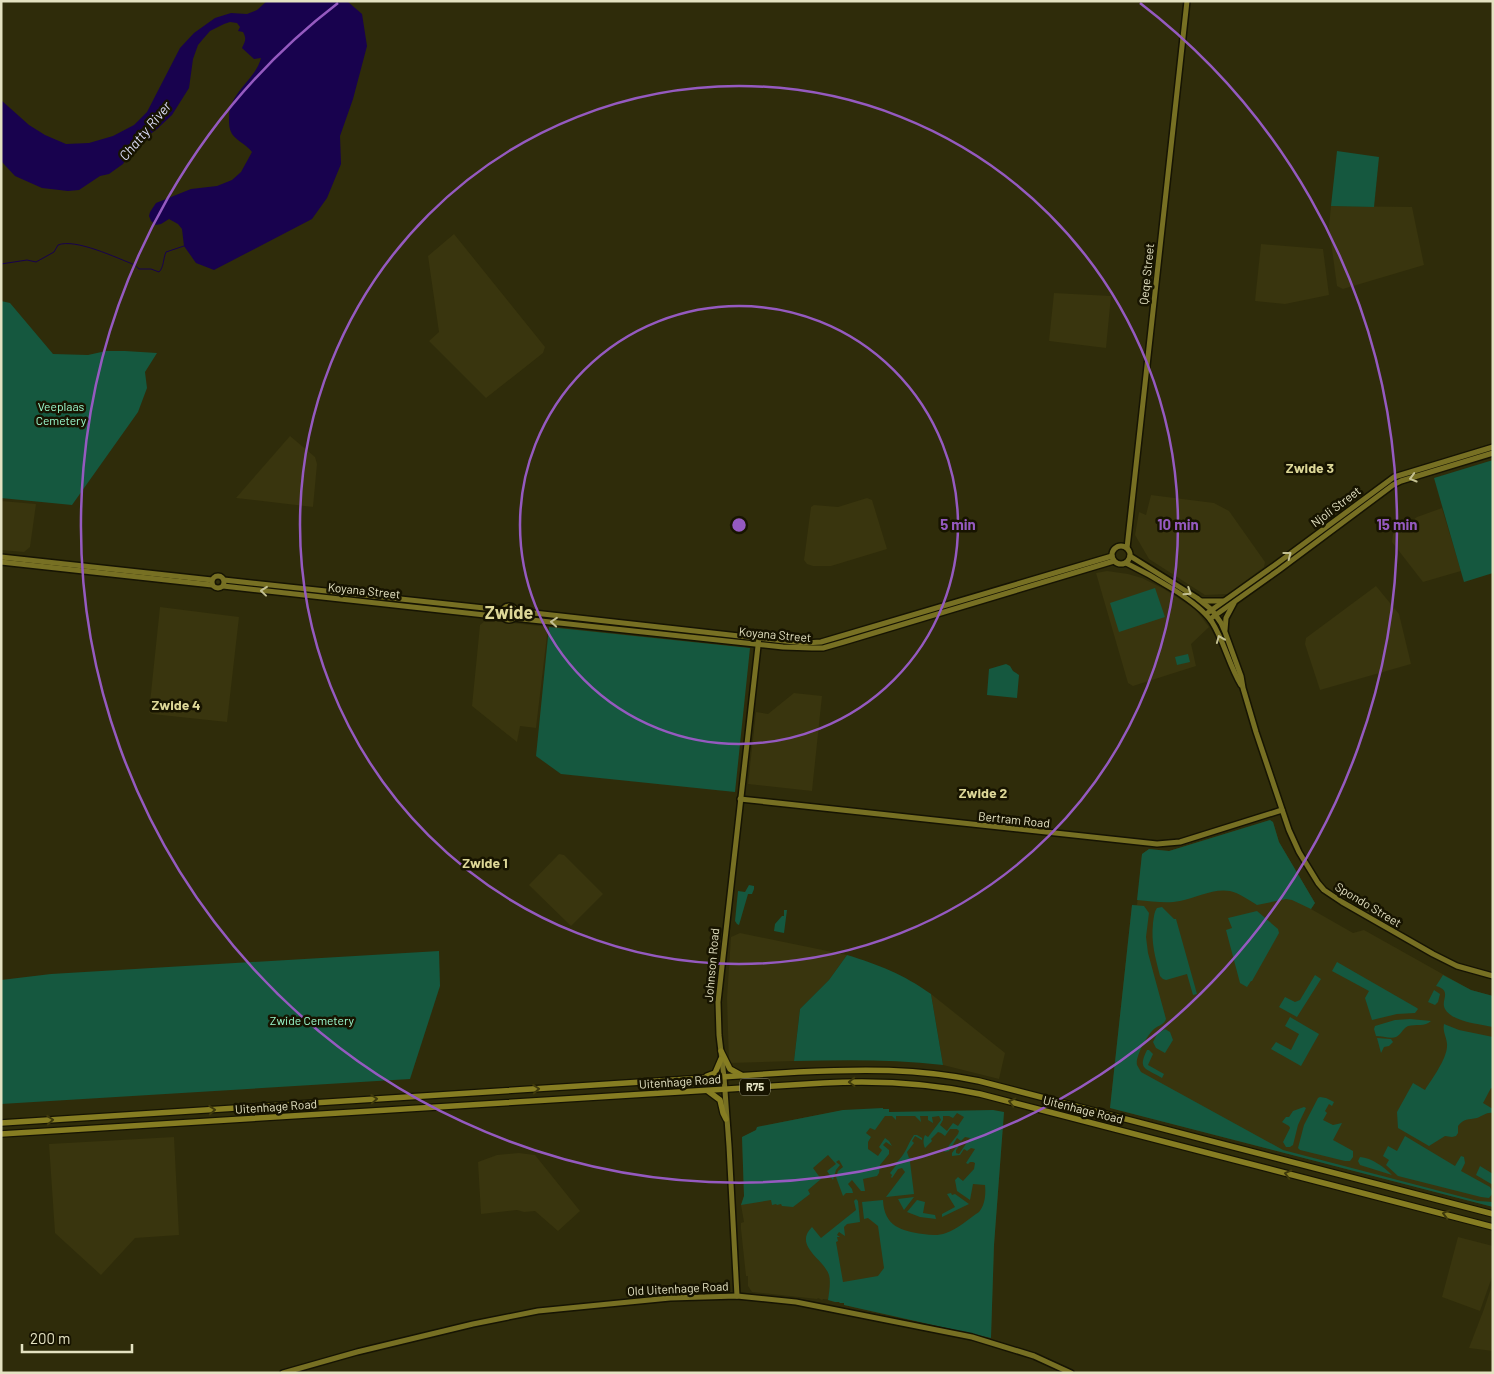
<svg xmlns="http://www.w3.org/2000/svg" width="1494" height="1374" font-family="Barlow,sans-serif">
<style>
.built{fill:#39350e}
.green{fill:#15583f;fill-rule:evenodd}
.water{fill:#18024e}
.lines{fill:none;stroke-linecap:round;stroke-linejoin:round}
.stream{stroke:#18024e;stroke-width:1}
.secondary-casing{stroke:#161403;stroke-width:8}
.primary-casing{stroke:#161403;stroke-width:8}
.secondary{stroke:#777023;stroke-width:5}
.primary{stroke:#867d22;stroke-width:5.5}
.oneway{stroke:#c3c092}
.oneway2{stroke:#3e390c}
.ring{fill:none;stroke:#955ac0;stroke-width:2.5}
.labels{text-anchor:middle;stroke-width:5;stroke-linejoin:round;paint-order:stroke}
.shield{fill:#171400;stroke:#a6a488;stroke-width:1}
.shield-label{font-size:11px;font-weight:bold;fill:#e4e2c2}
.street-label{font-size:12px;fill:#e4e2c2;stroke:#171400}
.park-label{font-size:12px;fill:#9cfcd0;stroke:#171400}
.water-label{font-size:14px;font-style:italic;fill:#dddef9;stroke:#171400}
.neighbourhood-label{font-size:14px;font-weight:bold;fill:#ddd797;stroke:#171400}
.district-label{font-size:18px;font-weight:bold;fill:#ddd797;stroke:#171400}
.centre{fill:#955ac0;stroke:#171400;stroke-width:2.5}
.ring-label{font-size:15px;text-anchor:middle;font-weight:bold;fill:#955ac0;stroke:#171400;stroke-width:5;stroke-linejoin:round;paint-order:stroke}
</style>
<rect width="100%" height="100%" fill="#2f2c0a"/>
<g class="built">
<path d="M1331 206 1412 207 1424 265 1343 289 1337 286 1329 227Z"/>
<path d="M454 234 545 347 543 353 486 398 429 341 439 332 428 256Z"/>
<path d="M1261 244 1323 249 1329 295 1285 304 1255 301Z"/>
<path d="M1054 293 1111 296 1106 348 1049 341Z"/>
<path d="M290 436 315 457 317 464 313 507 236 498Z"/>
<path d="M1151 495 1214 503 1229 511 1265 562 1264 567 1228 594 1205 595 1149 559 1135 535 1139 512 1146 515Z"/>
<path d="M867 498 872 500 887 549 831 566H813L807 564 804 560 811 507 814 505 838 507Z"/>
<path d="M1 501 36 504 30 547 24 552 1 550Z"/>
<path d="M1442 508 1461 571 1423 582 1392 542 1393 534 1417 517Z"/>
<path d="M1107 571 1128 574 1142 578 1164 589 1195 609 1209 627 1191 644 1196 666 1133 686 1128 683 1096 573Z"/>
<path d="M1376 586 1399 614 1411 664 1320 690 1305 644 1306 638Z"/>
<path d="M160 607 239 617 227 722 152 714 149 712Z"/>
<path d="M486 620 548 627 536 728 520 726 517 742 472 706 480 625Z"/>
<path d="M794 693 822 696 812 791 748 784 756 712 768 714Z"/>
<path d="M1270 820 1273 822 1279 842 1315 903 1311 909 1353 933 1364 930 1471 990 1493 996V1207L1110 1108 1132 905H1137L1142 854 1149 849 1169 851Z"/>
<path d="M559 854 564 855 603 894 571 926 529 885Z"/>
<path d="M740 933 847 955 829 980 800 1009 794 1061 729 1063 727 998 731 937Z"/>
<path d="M931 994 1005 1053 999 1079 943 1065Z"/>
<path d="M843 1110 882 1112H1004L994 1245 991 1338 844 1305V1303H840L837 1301 835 1302 833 1300 823 1299 822 1300 818 1298 817 1299 752 1292 748 1286V1276H746L741 1229V1223L744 1222 741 1205 744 1196 742 1137 756 1130 757 1127Z"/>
<path d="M174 1137 179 1235 135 1238 101 1275 55 1233 49 1144Z"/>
<path d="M519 1153 535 1155 580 1211 558 1231 535 1211 524 1212 517 1210 481 1214 478 1162 497 1155Z"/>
<path d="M1458 1237 1493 1246V1274L1480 1311 1442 1297Z"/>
<path d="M1493 1282V1351L1469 1348 1484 1309Z"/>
</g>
<g class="green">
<path d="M1337 151 1379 157 1374 207 1331 206Z"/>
<path d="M1 301 10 303 53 354 88 355 106 351H125L157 353 145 372 147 388 138 412 72 505 1 498Z"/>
<path d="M1493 460V573L1464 582 1434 478Z"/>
<path d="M1155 588 1165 617 1119 632 1110 603Z"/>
<path d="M549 627 750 648 735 792 561 774 536 756Z"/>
<path d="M1188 654 1190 662 1177 665 1175 657Z"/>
<path d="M1006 664 1010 666 1013 671 1019 675 1017 698 987 695 989 669Z"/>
<path d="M1270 820 1273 822 1279 842 1315 903 1311 909 1292 900 1286 899 1257 905C1249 900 1239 893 1230 891 1213 888 1196 898 1180 901 1166 904 1152 901 1137 900L1142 854 1149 849 1169 851Z"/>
<path d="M749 885 754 886V889L752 894H748L739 925 737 924 735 921 738 891 745 892Z"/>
<path d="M1132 905 1144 906 1149 913 1146 937 1148 953 1166 1019C1164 1025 1159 1025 1154 1029 1147 1035 1135 1057 1137 1065L1141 1072 1283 1150 1478 1201 1493 1202V1207L1110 1108Z"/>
<path d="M1162 907 1174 919H1176L1197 994 1193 995 1187 974 1166 980 1163 979 1160 976C1155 956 1151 943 1153 923 1154 917 1154 912 1157 908Z"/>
<path d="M784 910H787L784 933 774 931 775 924 782 916H784Z"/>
<path d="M1257 911 1278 929 1279 933 1252 981H1251L1247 987 1240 983 1226 930 1232 928 1228 918Z"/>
<path d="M439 951 440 986 410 1079 1 1104V980L51 974Z"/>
<path d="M847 955C879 965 903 974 931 994L943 1065C893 1059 844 1060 794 1061L800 1009 829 980Z"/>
<path d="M1337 962 1417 1008 1418 1009 1415 1013 1397 1014 1372 1020 1365 998 1369 991 1332 971Z"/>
<path d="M1315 975 1321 979 1297 1017 1279 1007 1285 997 1295 1002 1300 1000Z"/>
<path d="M1443 975 1471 990 1493 996V1027C1480 1024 1452 1022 1445 1009 1440 1000 1453 991 1436 986Z"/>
<path d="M1434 990 1440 994 1438 1002 1435 1005 1428 1002Z"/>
<path d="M1290 1017 1319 1034 1301 1066 1271 1049 1276 1042 1291 1050 1299 1034 1285 1026Z"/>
<path d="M1410 1019 1431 1021C1425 1027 1416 1024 1408 1026 1402 1029 1401 1035 1396 1037 1391 1039 1382 1036 1376 1036L1374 1029 1375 1026 1395 1020Z"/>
<path d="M1444 1024 1459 1030 1493 1037V1089L1491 1088 1483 1103 1493 1109V1113C1486 1112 1483 1116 1477 1118 1468 1120 1464 1118 1458 1126V1133L1456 1136 1452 1137 1445 1136 1429 1146 1398 1128 1397 1112 1413 1083 1425 1090C1432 1079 1446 1060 1447 1047 1448 1039 1442 1032 1444 1024Z"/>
<path d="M1165 1029 1170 1032 1173 1040 1165 1053 1156 1048 1153 1042 1157 1034Z"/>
<path d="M1377 1038 1391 1039 1393 1042 1389 1046 1384 1047 1381 1053Z"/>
<path d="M1147 1050H1149L1153 1054 1148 1065 1164 1074 1162 1078C1146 1068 1137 1070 1147 1050Z"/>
<path d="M1320 1097 1326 1098 1334 1102 1332 1106 1329 1104 1325 1111 1327 1113 1323 1120 1333 1125 1342 1123 1333 1140 1353 1151V1157L1350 1161H1345L1300 1150 1298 1148 1304 1125 1318 1098Z"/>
<path d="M1304 1107 1306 1108 1298 1125 1293 1145 1290 1147H1286L1283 1142 1290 1128 1289 1126 1282 1122 1286 1117H1289L1293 1111Z"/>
<path d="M883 1108V1109H889V1112L993 1110 1004 1112 994 1245 991 1338 844 1305V1303H840L839 1302H835L828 1300C829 1293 831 1282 829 1275 824 1259 793 1246 812 1227L821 1238 856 1210 854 1201 856 1199 858 1201 860 1222 847 1224 844 1227 845 1236 839 1232 837 1235 840 1237H837L838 1241 836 1242 843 1282 878 1276 884 1268 878 1226 868 1218 864 1219 862 1202 883 1200C884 1226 901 1231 923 1234 931 1235 938 1236 946 1233 958 1229 968 1219 979 1212 985 1205 986 1194 985 1185L973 1184 970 1200 957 1191 955 1180 958 1177 963 1181 974 1169 975 1163 973 1162H970L968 1164 966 1163 975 1149 971 1148 967 1151 964 1149 960 1155 952 1156V1153L960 1142 961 1143 956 1150V1153L959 1154 970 1138 965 1137 961 1141 957 1138 949 1151 944 1152 958 1134 959 1131 957 1129H950L945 1136 941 1133 938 1132 931 1139 932 1141 925 1148C923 1144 923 1139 925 1135L928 1137 941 1120 939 1116 932 1117 933 1123 928 1120V1116H920L921 1122 915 1116H896V1120L892 1116H885L875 1130 870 1128 866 1133 871 1137 868 1142V1149L878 1156 882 1150 879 1147 885 1138 889 1141 892 1146 886 1142 883 1145 889 1150V1154L880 1165 879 1173 877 1176 863 1179 865 1191H861L852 1180 848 1184 852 1189 853 1193H846L843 1196 836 1177 838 1171 843 1167 839 1160 836 1162 840 1165 836 1170 833 1180 827 1171 836 1164 828 1155 813 1168 821 1179 808 1190 810 1194 793 1207 782 1206 781 1204 777 1205 776 1204 772 1205 771 1200 741 1205 744 1196 742 1137 756 1130 757 1127 843 1110ZM957 1113 964 1117 958 1126 953 1123 947 1131 940 1125 943 1120V1116H949L953 1118Z"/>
<path d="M914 1135H917L922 1138V1140L915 1136 912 1141 914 1143 907 1152 909 1158H912L910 1162 914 1194 886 1197 905 1172 902 1168 898 1169 892 1178 891 1177 892 1175 890 1173 897 1164 896 1163C906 1154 907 1145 914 1135Z"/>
<path d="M1405 1136 1455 1166 1461 1156 1464 1157 1465 1163 1461 1171 1490 1187 1493 1193 1489 1198 1481 1197 1398 1176 1386 1165 1389 1160 1383 1156 1388 1146 1397 1151Z"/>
<path d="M1360 1157C1372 1158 1384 1167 1392 1175L1360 1165 1358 1161Z"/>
<path d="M1480 1166 1493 1174V1185L1476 1175Z"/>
<path d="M951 1193 952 1195 955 1194 969 1204 942 1217V1214L955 1207 947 1194Z"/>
<path d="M914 1197 904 1210 898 1199Z"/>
<path d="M917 1200 925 1202 923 1213 935 1215 936 1219 920 1217 907 1212Z"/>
</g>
<path class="water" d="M267 1H347L362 14 367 46 353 99 340 136 341 164 327 198 312 219 214 270 196 263 184 246 182 229 178 224 169 219 161 224 156 225 151 221 149 216 150 212 156 203 191 189 217 186 232 180 241 172 252 152C247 145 237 141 232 134 229 129 229 124 229 119 228 93 255 81 261 58L254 59 242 48C245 41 247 39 243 32L238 31 240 27 237 23 230 22 224 24 210 31 203 39 198 45 193 59 189 88 172 115 156 130 135 145 123 164 109 174 100 176 79 190 68 191 42 188 15 176 1 161V100L29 125 45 135 66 144 89 143 113 136 134 125 147 112 180 48 194 33 215 18 231 13 247 14 257 10Z"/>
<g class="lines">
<path class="stream" d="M1 264 27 260 36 262 54 252 58 245C75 238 117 258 135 265L139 269H151L159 272C164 267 163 259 166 252L184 246"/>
<g class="secondary-casing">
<g id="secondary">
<circle cx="1121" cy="555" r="9"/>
<path d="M1127 548 1187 1"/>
<path d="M1130 556 1197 598 1212 610 1221 623 1225 632 1241 676 1243 688 1256 732 1289 830 1299 852 1318 883 1324 890 1342 902 1433 954 1457 966 1493 976"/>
<path d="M1 557 212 580"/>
<path d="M1 562 212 585"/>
<path d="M1126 563C1149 574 1198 601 1212 622 1224 641 1229 665 1241 685"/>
<circle cx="218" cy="582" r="6"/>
<path d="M224 580 503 610"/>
<path d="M223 586 503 617"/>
<path d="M1202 601H1223"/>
<circle cx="509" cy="613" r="7"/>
<path d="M516 611 785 641 805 643 821 642 1112 556"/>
<path d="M1206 614 1275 565 1394 477 1493 447"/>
<path d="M513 618 783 647 812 648H823L844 642 1114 561"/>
<path d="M1210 619 1279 570 1393 485 1401 481 1493 453"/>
<path d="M1225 630 1226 618 1234 603"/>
<path d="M740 799 1157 844 1180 842 1282 810"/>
<path d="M737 1296 729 1146 724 1077 719 1035 718 1002 759 637"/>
<path d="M283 1373 357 1352 473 1324 538 1311 670 1298 737 1296 796 1302 972 1337 1034 1356 1071 1373"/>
</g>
</g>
<g class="primary-casing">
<g id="primary">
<path d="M721 1051 730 1069 741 1075"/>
<path d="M707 1076 715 1073 721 1059"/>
<path d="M708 1091 720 1100 723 1113 726 1119"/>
<path d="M1 1123 798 1072C861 1069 917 1068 979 1081L1493 1214"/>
<path d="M1 1134 824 1083C877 1080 929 1083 980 1094L1493 1227"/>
</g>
</g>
<use href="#secondary" class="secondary"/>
<use href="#primary" class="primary"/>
</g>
<defs><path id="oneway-chevron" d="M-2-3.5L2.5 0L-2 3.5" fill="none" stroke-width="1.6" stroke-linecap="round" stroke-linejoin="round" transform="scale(1.25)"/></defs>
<g class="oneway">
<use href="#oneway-chevron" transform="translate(1413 478) rotate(164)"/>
<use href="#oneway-chevron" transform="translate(1288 555) rotate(-37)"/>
<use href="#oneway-chevron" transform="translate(264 591) rotate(-174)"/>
<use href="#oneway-chevron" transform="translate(1188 592) rotate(33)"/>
<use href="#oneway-chevron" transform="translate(554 622) rotate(-175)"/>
<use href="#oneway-chevron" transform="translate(1220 639) rotate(-112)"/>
</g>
<g class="oneway2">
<use href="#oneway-chevron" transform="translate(852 1082) rotate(178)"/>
<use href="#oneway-chevron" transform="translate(536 1089) rotate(-4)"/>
<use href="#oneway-chevron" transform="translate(374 1099) rotate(-4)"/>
<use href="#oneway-chevron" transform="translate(1012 1102) rotate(-166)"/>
<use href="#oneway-chevron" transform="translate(212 1110) rotate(-4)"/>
<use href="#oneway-chevron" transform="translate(50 1120) rotate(-4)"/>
<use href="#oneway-chevron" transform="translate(1288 1174) rotate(-165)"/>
<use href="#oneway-chevron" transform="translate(1446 1214) rotate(-165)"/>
</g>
<g class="ring">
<circle cx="739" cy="525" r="219"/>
<circle cx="739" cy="525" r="439"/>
<path d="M1140 3A658 658 0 1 1 338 3"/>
</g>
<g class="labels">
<rect class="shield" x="740" y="1078.5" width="30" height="17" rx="4"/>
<g class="shield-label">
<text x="755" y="1091">R75</text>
</g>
<g class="street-label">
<text transform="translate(1147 274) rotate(-84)" y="4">Qeqe Street</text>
<text transform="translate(1336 507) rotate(-37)" y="4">Njoli Street</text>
<text transform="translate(364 591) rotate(6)" y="4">Koyana Street</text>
<text transform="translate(775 635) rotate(5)" y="4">Koyana Street</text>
<text transform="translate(1014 820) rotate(6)" y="4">Bertram Road</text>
<text transform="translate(1368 905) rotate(31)" y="4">Spondo Street</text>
<text transform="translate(712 965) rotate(-85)" y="4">Johnson Road</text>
<text transform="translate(680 1082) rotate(-4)" y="4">Uitenhage Road</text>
<text transform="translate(276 1107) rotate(-4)" y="4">Uitenhage Road</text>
<text transform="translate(1083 1110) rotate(14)" y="4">Uitenhage Road</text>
<text transform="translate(678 1289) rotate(-3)" y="4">Old Uitenhage Road</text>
</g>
<g class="park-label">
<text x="61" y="411">Veeplaas<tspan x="61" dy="14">Cemetery</tspan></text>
<text x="312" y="1025">Zwide Cemetery</text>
</g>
<g class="water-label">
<text transform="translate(145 131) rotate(-50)" y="5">Chatty River</text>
</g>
<g class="neighbourhood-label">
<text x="1310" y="473">Zwide 3</text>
<text x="176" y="710">Zwide 4</text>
<text x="983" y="798">Zwide 2</text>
<text x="485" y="868">Zwide 1</text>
</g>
<g class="district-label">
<text x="509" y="619">Zwide</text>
</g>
</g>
<circle cx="739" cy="525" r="8" class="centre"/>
<g class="ring-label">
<text x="958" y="530">5 min</text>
<text x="1178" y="530">10 min</text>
<text x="1397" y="530">15 min</text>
</g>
<rect width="1494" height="1374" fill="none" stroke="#e4e2c2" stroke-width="5"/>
<path d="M22 1344v8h110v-8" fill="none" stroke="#e4e2c2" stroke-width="2.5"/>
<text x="30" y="1344" font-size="15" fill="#e4e2c2" stroke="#171400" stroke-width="4" paint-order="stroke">200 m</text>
</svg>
